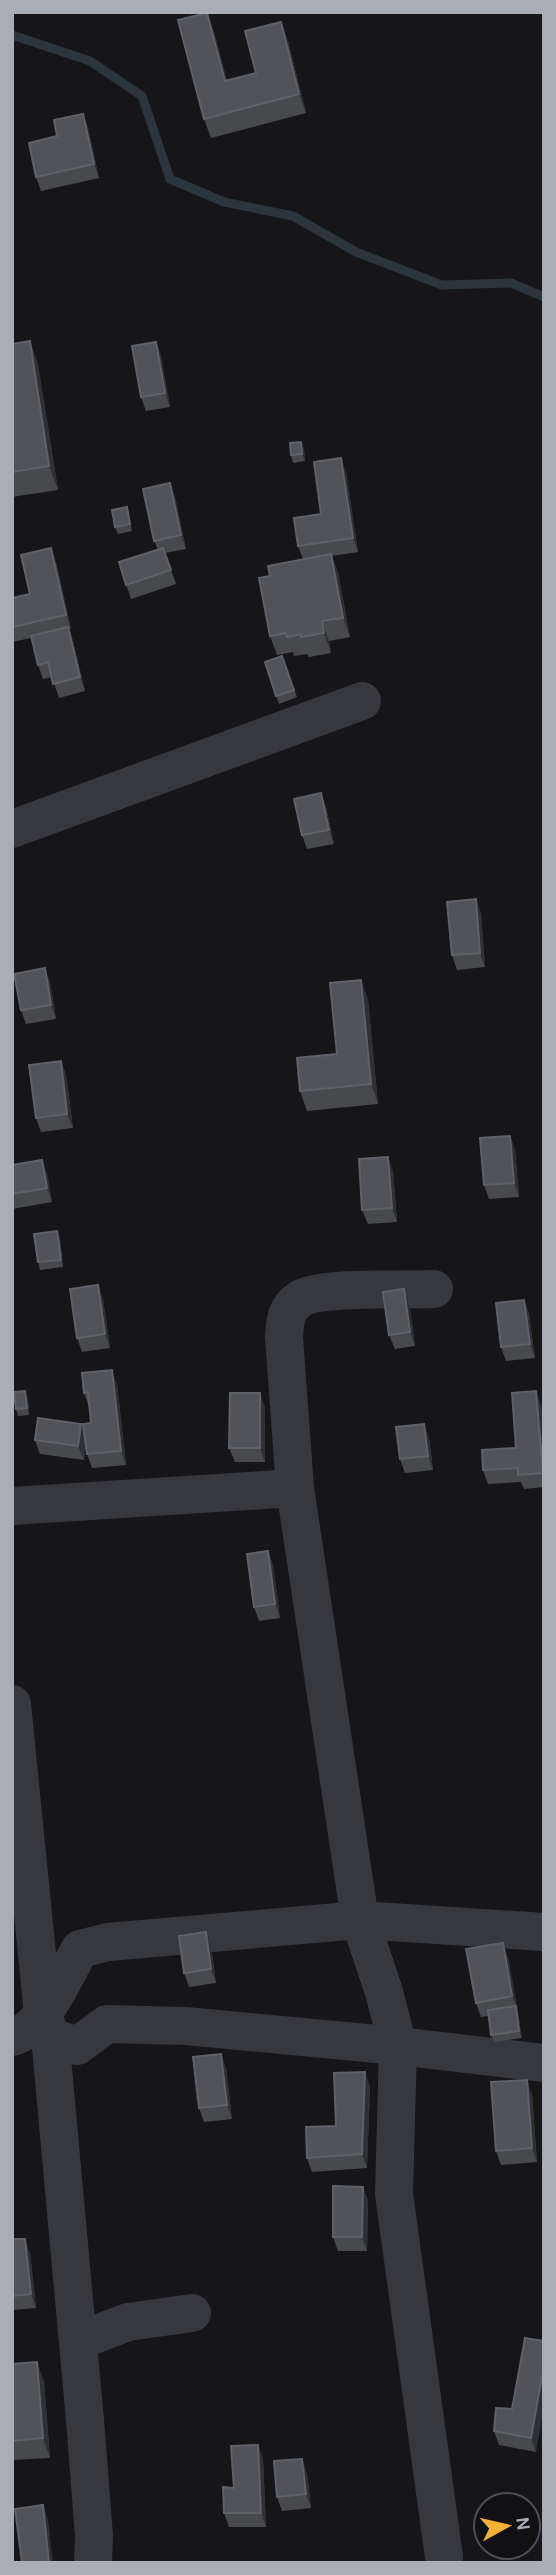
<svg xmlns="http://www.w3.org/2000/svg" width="556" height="2575" font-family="Karla,sans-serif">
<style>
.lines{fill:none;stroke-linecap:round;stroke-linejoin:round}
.stream{stroke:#2c353c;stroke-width:9}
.minor{stroke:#37383d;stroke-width:38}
.wall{fill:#47494d}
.shaded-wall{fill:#2f3033}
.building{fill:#525359;stroke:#5f6168;stroke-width:2}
</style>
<rect width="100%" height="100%" fill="#161618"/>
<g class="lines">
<path class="stream" d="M12 35 90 61 142 96 170 179 224 202 293 216 356 252 442 285 511 283 544 297"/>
<g class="minor">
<path d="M12 829 362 701"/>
<path d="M434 1289C406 1290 320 1286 300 1299 285 1309 285 1322 284 1337L295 1488 360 1920 384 1992 398 2046 394 2194 444 2557"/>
<path d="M12 1506 295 1488"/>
<path d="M12 1704 43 2014 50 2036 85 2420 94 2536 93 2563"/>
<path d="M50 2036 77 2046 107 2024 186 2026 398 2046 544 2063"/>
<path d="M12 2037C43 2030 65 1975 80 1949L108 1942 360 1920 544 1932"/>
<path d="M78 2341 128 2322 192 2313"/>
</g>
</g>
<g class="wall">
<path d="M214 32 227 81 256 73 288 41 306 113 211 138 204 119Z"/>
<path d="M83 114 88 128 99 178 41 191 36 177 57 136Z"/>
<path d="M30 341 38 365 58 490 12 497V344Z"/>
<path d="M156 342 161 356 170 407 146 411 141 397Z"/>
<path d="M301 442 304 450 305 461 293 463 291 455Z"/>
<path d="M346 472 358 552 332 556 338 573 350 637 329 641 331 653 309 657 307 654 294 656 293 652 277 655 270 636V576L303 559 298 546 321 514Z"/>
<path d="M170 483 175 497 186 549 165 553 176 584 131 599 119 562 158 550 154 541Z"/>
<path d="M127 507 129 515 132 531 118 534 115 527Z"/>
<path d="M56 562 71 629H69L73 641 85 691 59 698 52 677 43 679 38 665 31 638 12 642V598L30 594Z"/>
<path d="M282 656 297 697 279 704 265 662Z"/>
<path d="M326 807 334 844 307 849 302 835Z"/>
<path d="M481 913 485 967 457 970 452 955Z"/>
<path d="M361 980 368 1000 378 1104 307 1111 300 1091 337 1054Z"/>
<path d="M50 982 56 1019 26 1024 21 1010Z"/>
<path d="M61 1061 66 1075 73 1128 41 1132 36 1118Z"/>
<path d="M510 1136 515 1150 519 1197 489 1199 484 1185Z"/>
<path d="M12 1165 47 1174 52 1202 12 1209Z"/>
<path d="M393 1171 397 1222 368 1224 362 1210Z"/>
<path d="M57 1231 60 1238 63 1267 40 1270 38 1262Z"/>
<path d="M98 1285 103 1299 110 1348 82 1352 77 1338Z"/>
<path d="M404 1289 409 1303 415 1346 395 1349 389 1335Z"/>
<path d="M524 1300 529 1314 535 1358 506 1361 501 1347Z"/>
<path d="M117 1384 126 1465 92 1468 87 1454 86 1445 84 1460 40 1454 35 1440 81 1424 84 1431 91 1423 89 1407 84 1393Z"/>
<path d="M25 1391 28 1399 29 1415 18 1416 16 1409Z"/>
<path d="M541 1405 544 1432V1487L524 1489 521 1482 488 1484 483 1470 516 1448Z"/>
<path d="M265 1407V1462H235L229 1448Z"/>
<path d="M424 1424 429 1438 433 1470 405 1473 400 1459Z"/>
<path d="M268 1551 273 1565 280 1618 259 1621 254 1607Z"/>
<path d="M211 1946 216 1983 189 1987 184 1973Z"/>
<path d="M508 1957 522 2038 494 2042 491 2035 488 2016 481 2017 476 2003Z"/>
<path d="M226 2068 232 2119 204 2122 199 2108Z"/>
<path d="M370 2086 367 2168 312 2172 307 2158Z"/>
<path d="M532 2094 537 2162 501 2165 496 2151Z"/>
<path d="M363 2187 368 2201 367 2251H338L333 2237Z"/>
<path d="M12 2239 30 2253 36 2308 12 2310Z"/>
<path d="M525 2338 536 2452 499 2445 494 2431 512 2409Z"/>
<path d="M37 2362 44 2382 50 2458 12 2460V2364Z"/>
<path d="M263 2459 266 2527H229L224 2513 234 2488Z"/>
<path d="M307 2473 311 2508 282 2511 277 2497Z"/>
</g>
<g class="shaded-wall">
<path d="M207 13 214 32 232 100 225 81Z"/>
<path d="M281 22 288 41 306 113 299 94Z"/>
<path d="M83 114 88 128 99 178 94 164Z"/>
<path d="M30 341 38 365 58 490 49 466Z"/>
<path d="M156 342 161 356 170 407 165 393Z"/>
<path d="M301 442 304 450 305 461 302 454Z"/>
<path d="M341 458 346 472 358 552 353 538Z"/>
<path d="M170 483 175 497 186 549 181 535Z"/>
<path d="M51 548 56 562 71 629 66 615Z"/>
<path d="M331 554 338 573 350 637 343 618Z"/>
<path d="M322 621 329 641 331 653 324 633Z"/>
<path d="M68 627 73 641 85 691 80 677Z"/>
<path d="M321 793 326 807 334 844 329 830Z"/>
<path d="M476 899 481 913 485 967 480 953Z"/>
<path d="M45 968 50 982 56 1019 51 1005Z"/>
<path d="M361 980 368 1000 378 1104 371 1084Z"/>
<path d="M61 1061 66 1075 73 1128 67 1114Z"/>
<path d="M510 1136 515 1150 519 1197 514 1183Z"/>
<path d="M388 1157 393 1171 397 1222 392 1208Z"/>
<path d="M42 1160 47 1174 52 1202 47 1188Z"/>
<path d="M57 1231 60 1238 63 1267 61 1260Z"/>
<path d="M98 1285 103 1299 110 1348 105 1334Z"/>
<path d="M404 1289 409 1303 415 1346 410 1332Z"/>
<path d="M524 1300 529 1314 535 1358 530 1344Z"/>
<path d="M112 1370 117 1384 126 1465 121 1451Z"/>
<path d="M25 1391 28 1399 29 1415 27 1408Z"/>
<path d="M536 1391 541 1405 544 1432V1474Z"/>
<path d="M260 1393 265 1407V1462L260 1448Z"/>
<path d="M81 1424 87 1438 84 1460 78 1446Z"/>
<path d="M424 1424 429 1438 433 1470 428 1456Z"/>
<path d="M268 1551 273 1565 280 1618 275 1604Z"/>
<path d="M206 1932 211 1946 216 1983 211 1969Z"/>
<path d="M503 1943 508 1957 518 2010 512 1996Z"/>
<path d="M516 2006 518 2013 522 2038 519 2031Z"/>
<path d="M221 2054 226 2068 232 2119 227 2105Z"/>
<path d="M365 2072 370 2086 367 2168 362 2154Z"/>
<path d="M527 2080 532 2094 537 2162 532 2148Z"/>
<path d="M363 2187 368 2201 367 2251 362 2237Z"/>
<path d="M25 2239 30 2253 36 2308 31 2294Z"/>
<path d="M37 2362 44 2382 50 2458 43 2438Z"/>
<path d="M544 2365V2408L536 2452 531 2438Z"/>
<path d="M258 2445 263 2459 266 2527 261 2513Z"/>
<path d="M302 2459 307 2473 311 2508 306 2494Z"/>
<path d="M43 2505 48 2519 53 2563H49Z"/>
</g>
<g class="building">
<path d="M207 13 225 81 256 73 245 31 281 22 299 94 204 119 178 20Z"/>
<path d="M83 114 94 164 36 177 29 143 57 136 54 120Z"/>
<path d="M30 341 49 466 12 472V344Z"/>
<path d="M156 342 165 393 141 397 132 346Z"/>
<path d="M301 442 302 454 291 455 290 443Z"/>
<path d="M341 458 353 538 298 546 294 518 321 514 314 462Z"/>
<path d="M170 483 181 535 154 541 143 489Z"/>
<path d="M127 507 130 524 115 527 112 510Z"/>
<path d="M51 548 66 615 12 627V598L30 594 21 555Z"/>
<path d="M163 548 171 570 126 585 119 562Z"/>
<path d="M331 554 343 618 322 621 324 633 301 637V634L287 637 286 633 270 636 259 578 270 576 268 566Z"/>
<path d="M68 627 80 677 53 684 48 662 38 665 31 636Z"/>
<path d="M282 656 294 690 276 696 265 662Z"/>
<path d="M321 793 329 830 302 835 294 799Z"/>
<path d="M476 899 480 953 452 955 447 902Z"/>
<path d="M45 968 51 1005 21 1010 14 974Z"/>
<path d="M361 980 371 1084 300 1091 297 1058 337 1054 330 983Z"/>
<path d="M61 1061 67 1114 36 1118 29 1065Z"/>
<path d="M510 1136 514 1183 484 1185 480 1138Z"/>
<path d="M388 1157 392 1208 362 1210 359 1159Z"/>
<path d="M42 1160 47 1188 12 1194V1165Z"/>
<path d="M57 1231 61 1260 38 1262 34 1234Z"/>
<path d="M98 1285 105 1334 77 1338 70 1289Z"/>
<path d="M404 1289 410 1332 389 1335 383 1292Z"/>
<path d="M524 1300 530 1344 501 1347 496 1303Z"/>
<path d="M112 1370 121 1451 87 1454 83 1424 91 1423 88 1392 84 1393 82 1373Z"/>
<path d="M25 1391 27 1408 16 1409 14 1392Z"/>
<path d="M536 1391 543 1473 518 1475V1468L483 1470 482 1450 516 1448 512 1393Z"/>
<path d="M230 1393H260V1448H229Z"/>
<path d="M38 1418 81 1424 78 1446 35 1440Z"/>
<path d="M424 1424 428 1456 400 1459 396 1427Z"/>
<path d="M268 1551 275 1604 254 1607 247 1554Z"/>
<path d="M206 1932 211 1969 184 1973 179 1936Z"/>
<path d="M503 1943 512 1996 476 2003 466 1949Z"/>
<path d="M516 2006 519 2031 491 2035 488 2010Z"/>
<path d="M221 2054 227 2105 199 2108 193 2057Z"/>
<path d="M365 2072 362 2154 307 2158 306 2127 336 2126 334 2073Z"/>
<path d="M527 2080 532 2148 496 2151 491 2082Z"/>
<path d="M333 2186 363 2187 362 2237H333Z"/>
<path d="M12 2239H25L31 2294 12 2296Z"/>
<path d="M525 2338 544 2341V2365L531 2438 494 2431 496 2408 512 2409Z"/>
<path d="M37 2362 43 2438 12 2441V2364Z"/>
<path d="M258 2445 261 2513H224L223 2487 234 2488 231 2446Z"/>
<path d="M302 2459 306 2494 277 2497 274 2461Z"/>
<path d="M43 2505 49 2563H22L15 2509Z"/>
</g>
<rect width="556" height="2575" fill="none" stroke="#a8adb8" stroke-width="28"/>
<g transform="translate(507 2526) rotate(82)"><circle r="33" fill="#111113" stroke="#4d4f55" stroke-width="2"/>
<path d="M0-5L12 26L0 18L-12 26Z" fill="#f2b134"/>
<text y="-10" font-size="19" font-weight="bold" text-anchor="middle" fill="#a8adb8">N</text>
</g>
</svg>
